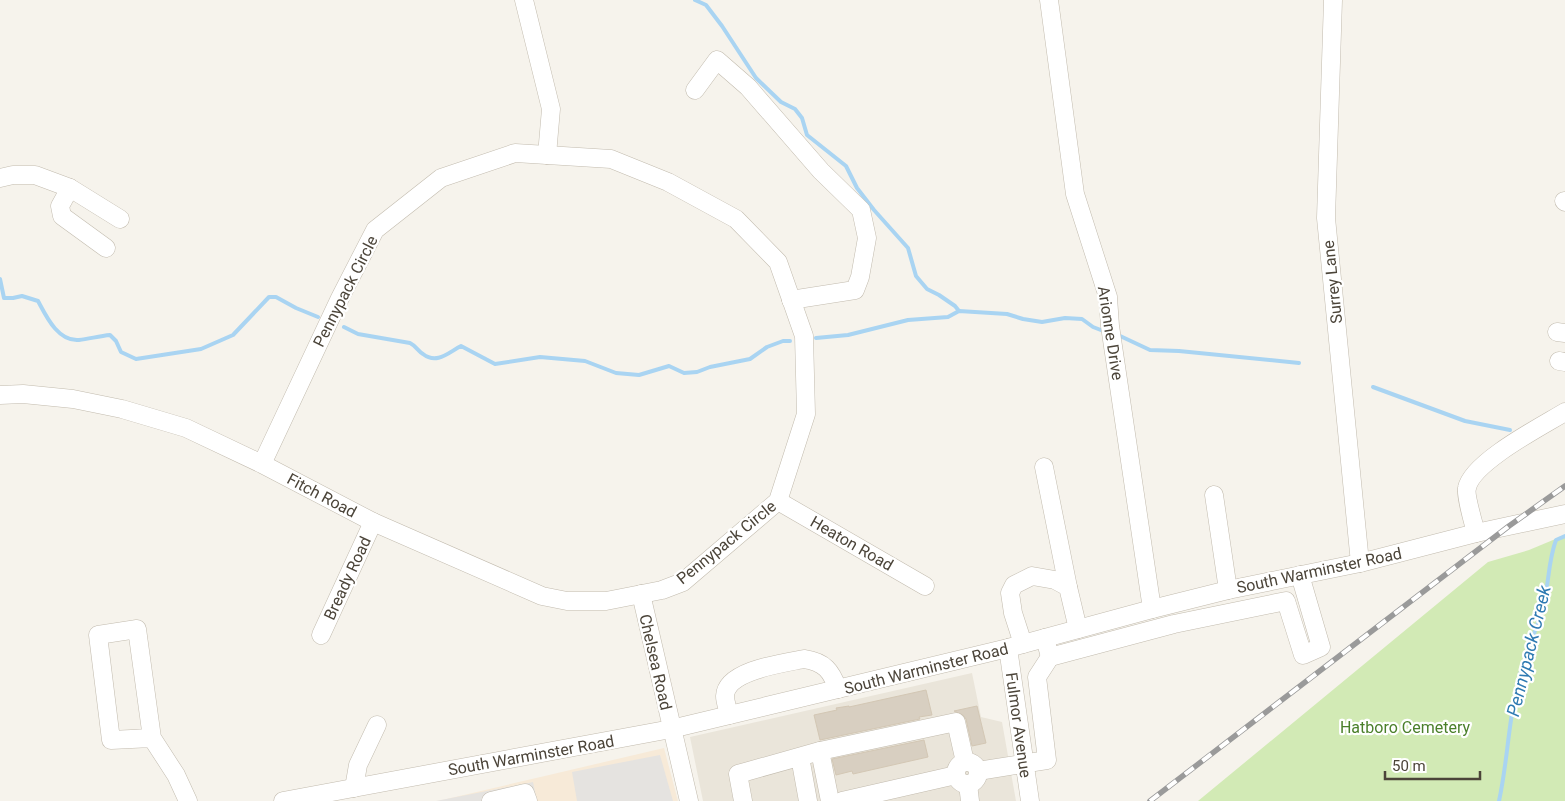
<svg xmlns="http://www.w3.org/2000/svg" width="1565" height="801" font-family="Roboto,sans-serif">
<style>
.residential{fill:#eae5da}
.commercial{fill:#f7ead8}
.green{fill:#d2eab5}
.parking{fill:#e5e3e0}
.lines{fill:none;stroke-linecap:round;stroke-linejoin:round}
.stream{stroke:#a9d4f2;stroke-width:4}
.building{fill:#d8cfc1;stroke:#d3c7b4}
.minor-casing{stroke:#c2bbae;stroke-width:19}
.minor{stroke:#fff;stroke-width:18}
.rail-casing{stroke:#9a9a9a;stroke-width:5.5}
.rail{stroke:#fff;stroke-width:4;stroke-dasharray:11;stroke-linecap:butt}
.labels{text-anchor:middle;stroke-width:4.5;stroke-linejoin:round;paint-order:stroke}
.street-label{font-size:16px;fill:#4b4439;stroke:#fff}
.park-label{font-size:16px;fill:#4a7f2a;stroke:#fff}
.water-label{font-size:18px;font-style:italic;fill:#2e7ab2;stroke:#fff}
</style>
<rect width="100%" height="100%" fill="#f6f3ec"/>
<path class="residential" d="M972 673 981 717 1002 722 1016 801H703L690 737Z"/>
<path class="commercial" d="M664 748 678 801H438L549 775Z"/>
<path class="green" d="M1565 535V801H1198L1488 562 1529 550Z"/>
<g class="parking">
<path d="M660 755 673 801H577L572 772Z"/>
<path d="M533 782 537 801H436Z"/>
</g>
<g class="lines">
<g class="stream">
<path d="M695 0 706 5 722 26 756 78 781 102 795 109 802 118 807 135 846 166 857 188 874 210 908 248 916 276 927 289 939 295 955 306 959 311"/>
<path d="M0 279 4 298H13L22 296 38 301C46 316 58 342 79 340 89 339 99 336 110 335L116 341 121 352 136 359 201 349 233 335 269 297H276L296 308 318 317"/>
<path d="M344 327 358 334 410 343C416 346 418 351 423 354 437 365 449 352 461 346L495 364 540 357 585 361 616 373 639 375 669 366 684 373 697 372 710 367 750 359 767 347 783 341H790"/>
<path d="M1118 335 1150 350 1179 351 1299 363"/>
<path d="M816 338 848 335 908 320 948 317 959 311 1007 314 1023 319 1042 322 1065 318 1082 319 1093 327 1106 332"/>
<path d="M1373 387 1465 421 1510 430"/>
<path d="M1499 801C1507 765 1508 728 1516 691 1521 663 1535 635 1543 607 1549 585 1548 561 1556 540L1565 536"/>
</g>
</g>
<g class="building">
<path d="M926 690 932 715 919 717 920 719 820 740 814 715 837 710 836 708 849 706V707Z"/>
<path d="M977 706 986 743 972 746 966 719 963 715 954 711Z"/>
<path d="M924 740 928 757 853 774 852 771 836 775 832 759Z"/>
</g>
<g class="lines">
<g class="minor-casing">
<g id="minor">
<path d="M524 0 551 109 547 155"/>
<path d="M1049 0 1075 194 1108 297 1110 326 1152 609"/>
<path d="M1333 0 1326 218 1360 563"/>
<path d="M695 90 717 60 748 87 821 171 861 210 867 238 860 277 855 290 791 300"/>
<path d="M0 178 13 175H35L70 188 120 219"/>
<path d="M70 188 60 206 62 216 106 248"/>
<path d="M1564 201 1565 202"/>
<path d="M1557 332 1565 333"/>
<path d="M1559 361 1565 362"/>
<path d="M0 395 23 394 73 399 122 409 186 428 262 464 373 522 542 596 567 601H606L662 590 683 582 778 501 806 414 804 336 778 262 736 219 668 182 611 159 515 153 441 178 375 230 340 298 262 464"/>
<path d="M1044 467 1068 587"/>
<path d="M1214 495 1228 590"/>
<path d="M778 501 925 586"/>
<path d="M1476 533C1474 525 1465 495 1467 488 1472 462 1542 426 1565 412"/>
<path d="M641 594 689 801"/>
<path d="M321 635 373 522"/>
<path d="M1045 638 1050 657 1174 624 1286 601 1303 655 1321 647 1300 575"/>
<path d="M1023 644 1013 613 1010 593 1014 585 1032 576 1055 580 1068 587 1078 629"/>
<path d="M1008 648 1030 801"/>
<path d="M729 715C728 709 725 702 725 696 726 670 784 663 804 659 825 662 831 671 838 689"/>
<path d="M152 738 111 740 98 635 137 629 152 738 176 775 188 801"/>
<path d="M820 751 830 801"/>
<path d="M800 757 808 801"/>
<circle cx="967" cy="773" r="11"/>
<path d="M978 771 1047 760 1037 677 1050 657"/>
<path d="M968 784 970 801"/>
<path d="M354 788 358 765 377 725"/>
<path d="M283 801 671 729 1008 648 1152 609 1228 590 1360 563 1476 533 1565 514"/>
<path d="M491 801 525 793 528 801"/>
<path d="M743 801 738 774 820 751 956 722 965 762"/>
<path d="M842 801 956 775"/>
</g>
</g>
<use href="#minor" class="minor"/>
<g class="rail-casing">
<path id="rail" d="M1150 801 1509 526 1565 486"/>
</g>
<use href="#rail" class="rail"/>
</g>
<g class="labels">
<g class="street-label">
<text transform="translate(1332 282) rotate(-96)" y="6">Surrey Lane</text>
<text transform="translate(345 291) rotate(-63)" y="6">Pennypack Circle</text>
<text transform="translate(1111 333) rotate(81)" y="6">Arionne Drive</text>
<text transform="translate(322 495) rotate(28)" y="6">Fitch Road</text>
<text transform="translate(726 542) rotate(-39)" y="6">Pennypack Circle</text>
<text transform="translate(852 543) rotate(30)" y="6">Heaton Road</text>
<text transform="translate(1319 570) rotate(-12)" y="6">South Warminster Road</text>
<text transform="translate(347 578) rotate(-65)" y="6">Bready Road</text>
<text transform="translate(656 662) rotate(77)" y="6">Chelsea Road</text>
<text transform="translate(926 668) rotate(-14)" y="6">South Warminster Road</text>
<text transform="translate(1019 725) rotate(82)" y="6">Fulmor Avenue</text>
<text transform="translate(531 755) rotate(-10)" y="6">South Warminster Road</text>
</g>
<g class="park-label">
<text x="1405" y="733">Hatboro Cemetery</text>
</g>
<g class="water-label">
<text transform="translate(1529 651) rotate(-76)" y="6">Pennypack Creek</text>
</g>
</g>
<path d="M1385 771v8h95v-8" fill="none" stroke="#4b4439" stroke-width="2.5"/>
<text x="1392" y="771" font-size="15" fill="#4b4439" stroke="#ffffff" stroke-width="4" paint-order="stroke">50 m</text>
</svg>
